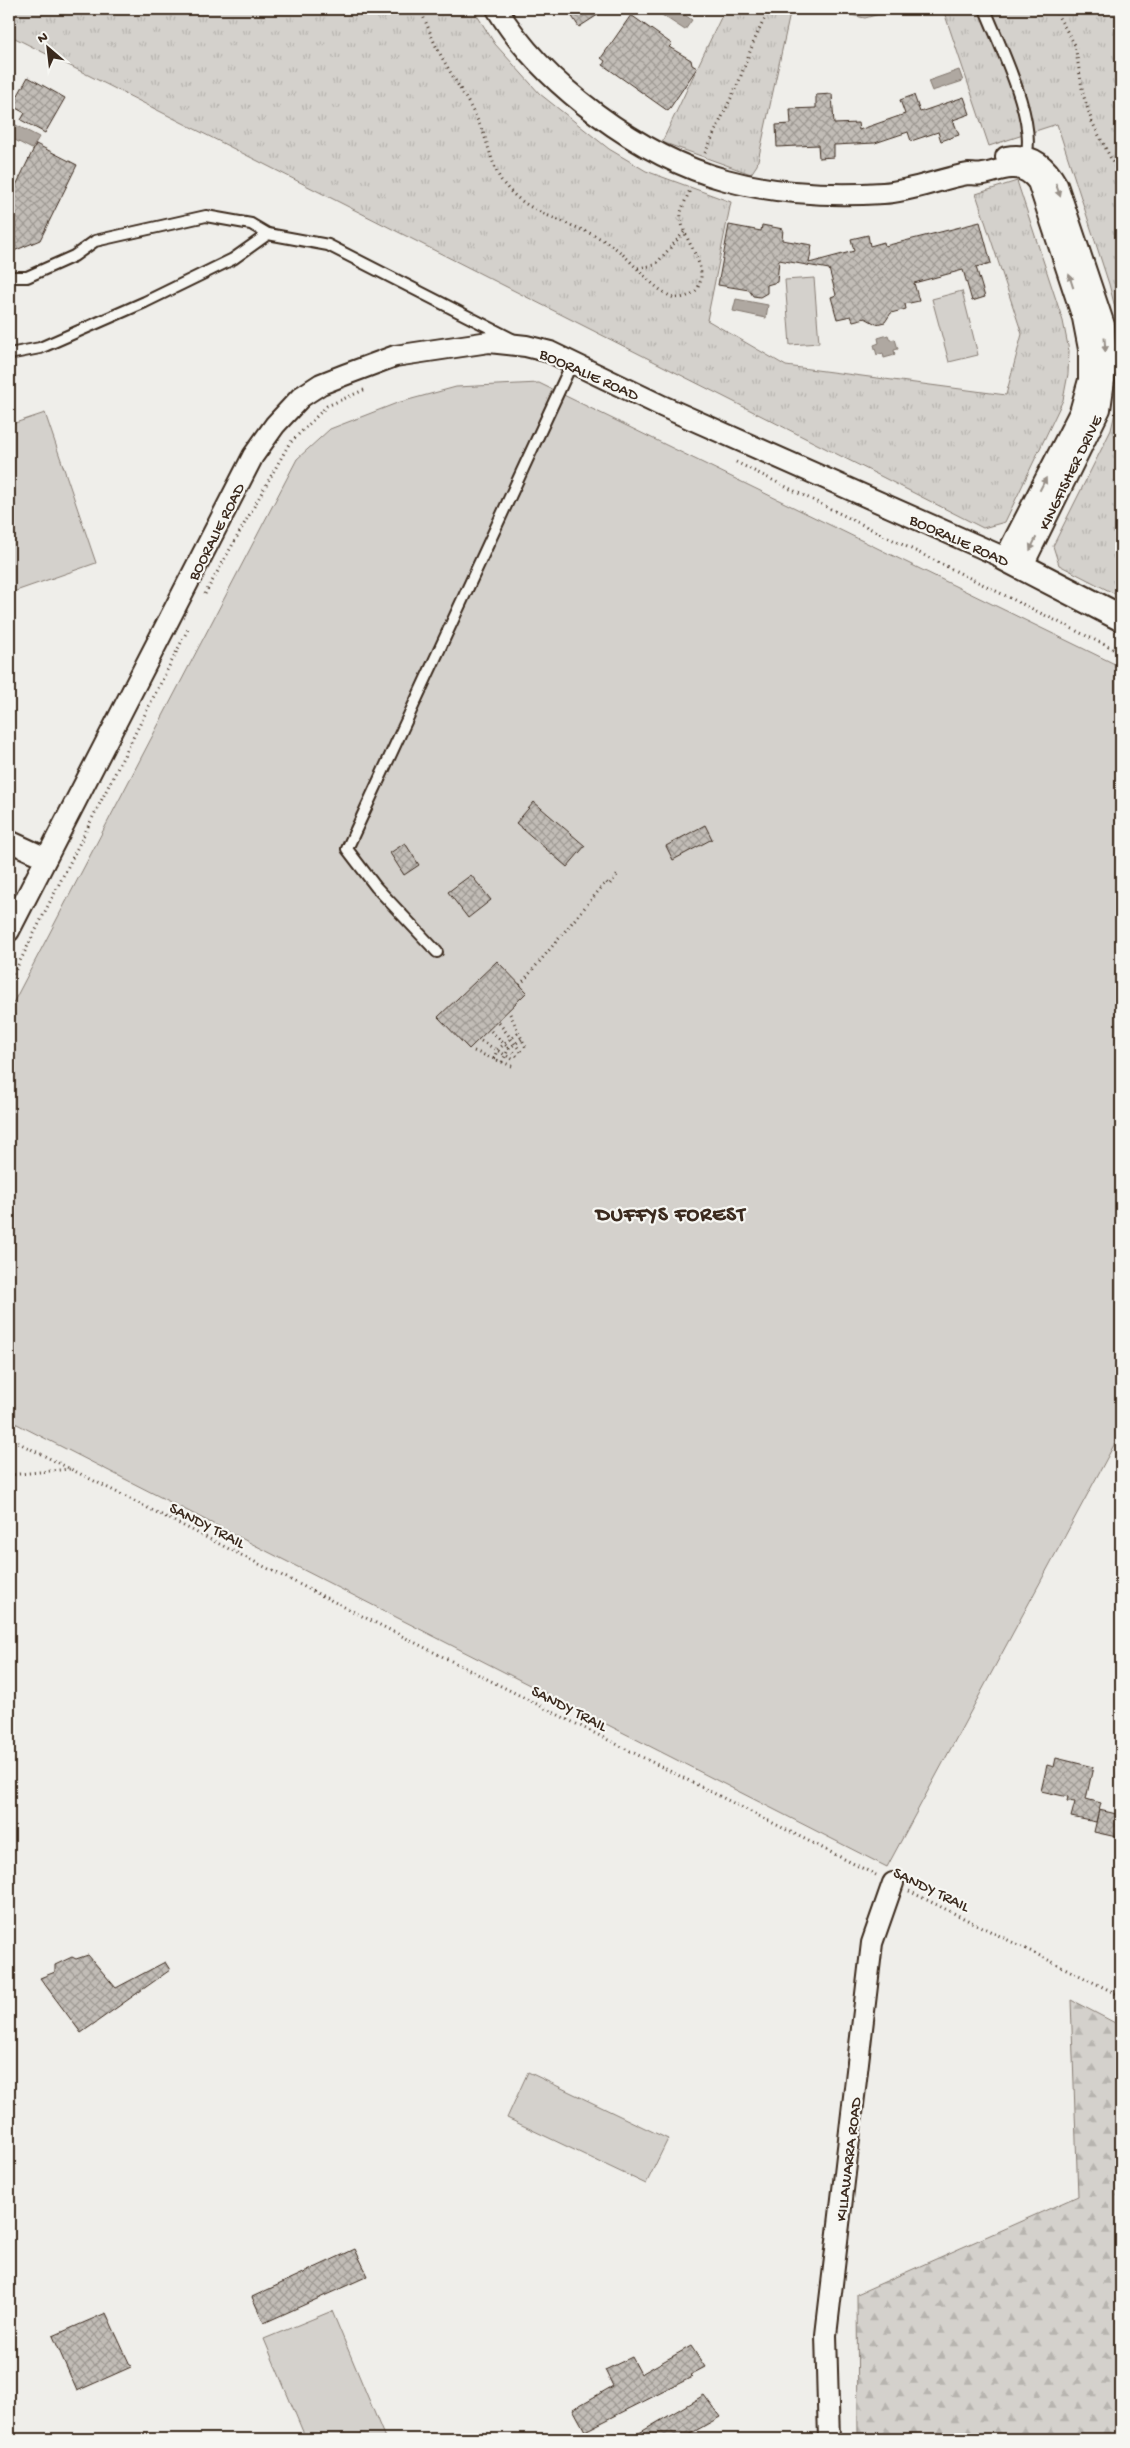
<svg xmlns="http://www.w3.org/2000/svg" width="1130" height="2448" font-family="'Gochi Hand',sans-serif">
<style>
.grass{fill:url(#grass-tufts);stroke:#887e75}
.forest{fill:url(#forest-firs);stroke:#887e75}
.pitch{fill:#d4d1cc;stroke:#887e75}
.water{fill:#afa8a1;stroke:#81766d}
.building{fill:url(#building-cross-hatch);stroke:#3b2a1e}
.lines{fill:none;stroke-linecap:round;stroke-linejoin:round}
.service-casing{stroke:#3b2a1e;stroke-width:14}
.minor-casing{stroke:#3b2a1e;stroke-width:24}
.tertiary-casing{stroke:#3b2a1e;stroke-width:29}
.path{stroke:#3b2a1e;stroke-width:3;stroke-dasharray:1 4;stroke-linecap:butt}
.service{stroke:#f6f6f2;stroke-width:10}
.minor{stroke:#f6f6f2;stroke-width:20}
.tertiary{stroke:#f6f6f2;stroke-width:25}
.oneway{fill:#989088}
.labels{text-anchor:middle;stroke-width:4.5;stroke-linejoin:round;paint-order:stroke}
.street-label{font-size:16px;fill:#3b2a1e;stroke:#f6f6f2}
.district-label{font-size:21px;font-weight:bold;letter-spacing:1px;fill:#3b2a1e;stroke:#f6f6f2}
</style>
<defs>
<pattern id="grass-tufts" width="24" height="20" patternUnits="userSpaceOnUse" patternTransform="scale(1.25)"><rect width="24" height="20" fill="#d4d1cc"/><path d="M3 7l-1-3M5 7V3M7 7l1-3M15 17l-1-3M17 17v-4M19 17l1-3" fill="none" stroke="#b7b4af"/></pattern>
<pattern id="forest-firs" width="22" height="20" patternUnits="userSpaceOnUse" patternTransform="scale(1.25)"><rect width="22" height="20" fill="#d4d1cc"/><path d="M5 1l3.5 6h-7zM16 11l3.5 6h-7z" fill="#b7b4af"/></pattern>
<pattern id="building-cross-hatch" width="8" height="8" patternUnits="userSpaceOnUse" patternTransform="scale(1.25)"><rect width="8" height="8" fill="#c2bdb7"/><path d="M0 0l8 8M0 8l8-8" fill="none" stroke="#9f9a94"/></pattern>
</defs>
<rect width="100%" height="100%" fill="#efeeea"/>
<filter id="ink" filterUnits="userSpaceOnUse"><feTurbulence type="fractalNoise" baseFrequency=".02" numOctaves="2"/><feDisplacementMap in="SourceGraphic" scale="10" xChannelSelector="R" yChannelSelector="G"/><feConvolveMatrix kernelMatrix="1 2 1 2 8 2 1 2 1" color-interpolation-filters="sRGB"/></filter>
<g filter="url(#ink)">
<g class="grass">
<path d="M9 9H473L495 44 540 94 609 149 646 171 731 202 707 320 786 366 1006 395 1022 334 976 194 1017 181 1063 321 1069 351 1068 374 1063 400 1005 522 983 528 9 35Z"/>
<path d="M725 9H791L757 165 751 174 662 142Z"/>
<path d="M821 9H897L865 18Z"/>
<path d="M943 9H1121V331L1109 284 1057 124 989 146Z"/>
<path d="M1121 387V597L1059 565 1053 546 1111 430Z"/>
</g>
<path class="forest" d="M1071 2000 1121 2026V2439H858L857 2294 1078 2196Z"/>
<g class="pitch">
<path d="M814 278 819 343 790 345 785 280Z"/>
<path d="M962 291 978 355 949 362 932 299Z"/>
<path d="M539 383 1121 667V1432L887 1867 9 1420V1011L297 459 330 429 397 403 456 387Z"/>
<path d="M45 413 96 563 10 593 9 425Z"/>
<path d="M528 2072 668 2139 646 2184 507 2118Z"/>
<path d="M332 2311 385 2438 383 2439H306L264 2339Z"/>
</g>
<g class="water">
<path d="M667 9H676L692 20 685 30 662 15Z"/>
<path d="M959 70 963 81 932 91 928 81Z"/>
<path d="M12 123 39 137 32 149 9 137Z"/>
<path d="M736 299 768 305 766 318 733 311Z"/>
<path d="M888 335 890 340 895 339 898 349 894 350 895 355 884 358 883 353 877 355 874 345 879 343 878 338Z"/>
</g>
<g class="building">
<path d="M567 9H607L579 27Z"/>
<path d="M631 15 672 44 669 47 691 60 692 65 697 68 668 111 603 65 605 61 601 58Z"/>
<path d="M28 77 65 98 45 133 21 120 25 113 12 106Z"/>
<path d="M832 94 834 124 858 123 859 130 905 114 900 100 914 95 920 112 964 97 970 114 953 120 959 135 941 141 938 132 911 141 908 132 875 143 834 145V157L819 158 818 145 777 147 776 125 791 124 790 109 816 108V95Z"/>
<path d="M36 144 77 165 40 240 9 253V200Z"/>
<path d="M980 222 991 263 976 267 985 297 972 301 963 270 914 283 919 301 905 304 906 309 891 313 885 322 876 324 865 318 853 321 851 316 837 319 831 297 836 295 829 269 779 260 777 282 767 285V293L760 297 753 296 749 290 718 285 729 225 761 231 762 225 783 229 782 240 812 245 809 263 854 251 851 239 868 235 870 246 884 242 885 246Z"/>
<path d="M534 802 585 846 567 867 516 823Z"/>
<path d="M705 825 712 839 673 860 666 846Z"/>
<path d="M405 843 419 865 404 875 390 853Z"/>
<path d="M471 875 491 900 468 918 448 892Z"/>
<path d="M497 961 527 992 469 1049 438 1017Z"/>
<path d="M1056 1758 1093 1767 1086 1799 1101 1803 1096 1822 1071 1817 1075 1802 1067 1801 1068 1797 1041 1791 1047 1765 1054 1767Z"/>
<path d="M1099 1810 1121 1815V1838L1094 1832Z"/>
<path d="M88 1955 116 1988 165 1962 170 1970 81 2033 40 1978 55 1972V1965L72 1957 76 1959Z"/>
<path d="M355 2249 368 2276 264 2323 252 2297Z"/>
<path d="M106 2313 131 2367 77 2391 53 2336Z"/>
<path d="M691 2346 705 2367 690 2375 692 2377 585 2431 573 2409 613 2386 605 2370 632 2357 641 2374Z"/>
<path d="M704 2395 720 2417 681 2439H629Z"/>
</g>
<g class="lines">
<g class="service-casing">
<g id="service">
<path d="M985 9C999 45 1039 123 1025 159"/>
<path d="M268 234 328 245 512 339"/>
<path d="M9 277H27L74 256 95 241 206 216 251 224 268 234 233 259 145 302 40 348 9 354"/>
<path d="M437 952 376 887 347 849 572 363"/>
</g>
</g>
<g class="minor-casing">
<g id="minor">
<path d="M1006 157C1031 152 1046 165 1057 185L1104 325 1106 366 1100 409 1022 567"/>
<path d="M9 841 46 858"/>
<path d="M9 931 253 456 275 425 301 397 321 384 344 375 395 356 489 342 526 346 550 352 662 406 1005 558 1080 412 1089 380V349L1083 318 1038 182C1032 174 1023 168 1013 168 1003 167 993 173 983 174 978 175 973 174 968 174 939 179 913 191 883 193 831 196 776 194 726 180 641 157 542 84 497 9"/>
<path d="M829 2439 826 2335 872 1943 893 1883"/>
</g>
</g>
<g class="tertiary-casing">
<path id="tertiary" d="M1005 558 1121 618"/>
</g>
<g class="path">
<path d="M419 9C427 22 431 37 438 50 452 77 470 102 482 130 489 146 492 165 501 180 528 219 578 221 614 247 634 262 649 286 672 297 679 300 691 296 696 290 714 267 678 238 681 212 683 205 687 197 690 190"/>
<path d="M1054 9 1075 45 1083 94 1092 122 1121 178"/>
<path d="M705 153 739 81 754 41 769 9"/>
<path d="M638 268 655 265 684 232"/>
<path d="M736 462 1121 653"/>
<path d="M205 594 289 444 327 406 366 389"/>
<path d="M9 983 189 627"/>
<path d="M520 985 606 882 609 885 619 873"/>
<path d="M510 1014 527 1050"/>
<path d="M499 1023 522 1053"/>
<path d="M491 1031 518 1057"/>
<path d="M481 1041 514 1060"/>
<path d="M474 1051 512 1066"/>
<path d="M494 1059 497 1050 519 1032"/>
<path d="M502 1062 509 1048 522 1039"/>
<path d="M9 1438 876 1875"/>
<path d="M9 1475 70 1469"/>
<path d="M909 1891 1121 1996"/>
</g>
<use href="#service" class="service"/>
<use href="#minor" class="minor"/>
<use href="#tertiary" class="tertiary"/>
</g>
<defs><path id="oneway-solid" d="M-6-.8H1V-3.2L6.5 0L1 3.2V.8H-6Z" transform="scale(1.25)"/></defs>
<g class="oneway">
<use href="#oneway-solid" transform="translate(1058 190) rotate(70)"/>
<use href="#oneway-solid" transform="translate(1071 281) rotate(-108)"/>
<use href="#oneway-solid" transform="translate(1105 345) rotate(86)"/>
<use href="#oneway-solid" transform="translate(1043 484) rotate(-63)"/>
<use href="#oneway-solid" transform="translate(1033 544) rotate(116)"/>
</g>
</g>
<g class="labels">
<g class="street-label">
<text transform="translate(590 373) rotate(24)" y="6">BOORALIE ROAD</text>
<text transform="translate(1069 472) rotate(-64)" y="6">KINGFISHER DRIVE</text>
<text transform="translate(215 531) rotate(-63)" y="6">BOORALIE ROAD</text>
<text transform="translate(960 539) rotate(24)" y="6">BOORALIE ROAD</text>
<text transform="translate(208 1524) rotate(27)" y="6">SANDY TRAIL</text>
<text transform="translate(570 1707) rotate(27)" y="6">SANDY TRAIL</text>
<text transform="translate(932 1888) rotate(26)" y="6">SANDY TRAIL</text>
<text transform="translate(847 2159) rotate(-83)" y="6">KILLAWARRA ROAD</text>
</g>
<g class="district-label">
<text x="671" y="1220">DUFFYS FOREST</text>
</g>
</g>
<rect width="1130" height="2448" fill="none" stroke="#f6f6f2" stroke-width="30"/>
<rect x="15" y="15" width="1100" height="2418" fill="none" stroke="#3b2a1e" stroke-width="2" filter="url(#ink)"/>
<g transform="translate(48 48) rotate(332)" stroke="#f6f6f2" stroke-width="4" paint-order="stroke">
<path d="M0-4L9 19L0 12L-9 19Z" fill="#3b2a1e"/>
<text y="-8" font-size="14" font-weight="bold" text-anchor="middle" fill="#3b2a1e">N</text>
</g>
</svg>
